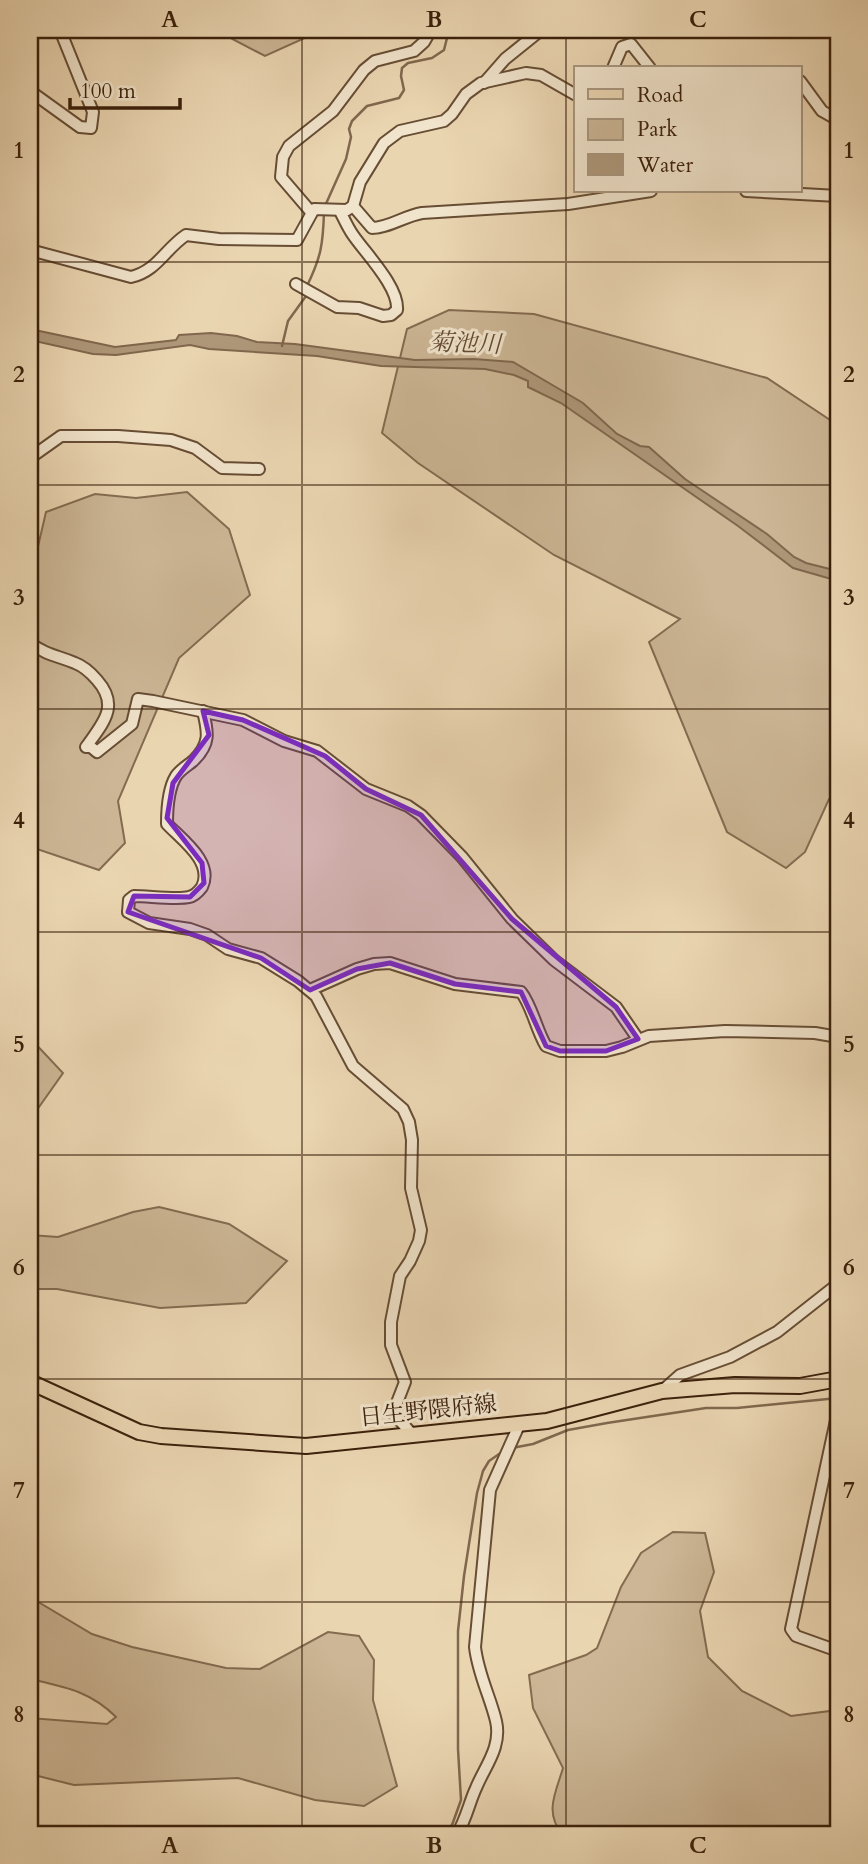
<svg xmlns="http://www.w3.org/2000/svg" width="868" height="1864" font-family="Cardo,'Noto Serif JP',serif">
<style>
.green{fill:#ccb695;stroke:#846b50;stroke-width:2}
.water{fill:#ae9779;stroke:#80674d;stroke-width:2}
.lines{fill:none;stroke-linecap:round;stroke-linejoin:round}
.stream{stroke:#80674d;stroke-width:2.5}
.minor-casing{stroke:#674d34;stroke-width:14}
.major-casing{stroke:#3b200b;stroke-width:18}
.minor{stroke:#f1e4cc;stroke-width:10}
.major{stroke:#ead5b1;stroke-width:14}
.marked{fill:#7b2cbf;fill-opacity:0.2;stroke:#7b2cbf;stroke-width:5;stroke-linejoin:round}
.grid{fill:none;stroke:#3b200b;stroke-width:2;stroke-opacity:0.55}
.labels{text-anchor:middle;stroke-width:6;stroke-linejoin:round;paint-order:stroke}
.street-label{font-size:23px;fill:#3b200b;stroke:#f1e4cc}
.water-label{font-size:24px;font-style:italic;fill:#634a32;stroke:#f1e4cc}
.neatline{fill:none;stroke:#3b200b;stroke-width:2.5}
.grid-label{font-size:23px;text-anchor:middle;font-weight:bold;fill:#3b200b}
</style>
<rect width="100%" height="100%" fill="#ead5b1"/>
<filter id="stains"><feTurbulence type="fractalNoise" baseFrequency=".00286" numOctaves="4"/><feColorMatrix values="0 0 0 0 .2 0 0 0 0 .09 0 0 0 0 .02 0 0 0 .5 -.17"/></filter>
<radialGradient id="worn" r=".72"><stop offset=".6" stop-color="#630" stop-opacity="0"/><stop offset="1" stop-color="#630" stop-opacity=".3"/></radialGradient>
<g class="green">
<path d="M220 30H310L307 37 265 56 221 33Z"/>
<path d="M449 310 534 314 767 378 830 420 838 430V799H829L805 852 786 868 727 832 649 642 680 619 554 555 418 463 382 433 407 329Z"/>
<path d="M187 492 229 529 250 595 179 658 118 801 125 843 99 870 34 848 30 833V762L33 755 32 700 30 696V581L46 512 95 494 136 498Z"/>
<path d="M30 1038 63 1073 39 1107 30 1103Z"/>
<path d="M159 1207 229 1224 287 1261 246 1303 160 1308 57 1289H30V1235L58 1237 133 1212Z"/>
<path d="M673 1532 705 1533 714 1572 700 1611 708 1657 742 1691 791 1716 838 1710V1834H562C544 1812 556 1792 563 1768L533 1708 529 1675 586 1655 597 1648 621 1587 641 1553Z"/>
<path d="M30 1597 92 1634 132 1647 226 1668 260 1669 328 1632 359 1636 374 1660 373 1700 397 1786 364 1806 315 1800 238 1778 74 1785 30 1774V1718L107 1724 116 1717C90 1691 65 1687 30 1679Z"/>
</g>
<path class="water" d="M30 329 115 347 176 340 179 335 211 333 237 336 257 342 295 344 415 360 474 359 513 362 583 403 617 434 640 446 649 447 685 479 767 534 794 557 806 563 838 571V581L793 568 738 526 561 403 528 387V381L514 375 485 369 381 366 317 356 209 349 190 345 116 355 93 354 30 340Z"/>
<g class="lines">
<g class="stream">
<path d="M325 206 346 159 351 137 349 129 352 121 367 106 399 98 404 90 401 76 402 68 408 63 432 58 444 50 449 30"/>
<path d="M307 286C321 257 323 245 324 212"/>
<path d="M282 346 288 321 306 296 305 293"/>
<path d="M512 1448 533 1444 568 1430 607 1423 706 1408H737L838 1398"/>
<path d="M443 1834 452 1825 461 1800 458 1749V1631L464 1576 477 1493 483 1471 489 1461 502 1452"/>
</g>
<g class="minor-casing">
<g id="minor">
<path d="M613 68 622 47 631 44 650 68"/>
<path d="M800 81 822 111 838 120"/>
<path d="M484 83 505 59 541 30"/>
<path d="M30 91 80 127 91 128 93 112 60 30"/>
<path d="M746 191 838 196"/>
<path d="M353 206 372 228C389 228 404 216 422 213L568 204 651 191"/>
<path d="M311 212 281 177 283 157 289 146 333 111 364 70 375 61 414 51 424 42 431 30"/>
<path d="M30 250 131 277C157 271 165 249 186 235L219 239 297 240 314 209 347 210 353 206 360 182 384 143 400 131 444 121 452 114 466 94 481 83 526 73 541 75 576 95"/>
<path d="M296 284 337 307 359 308 383 316 391 315 397 310C399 287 366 254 353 235 348 228 344 219 340 211"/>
<path d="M30 458 61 436H118L171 440 195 448 222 468 259 469"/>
<path d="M30 643C48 656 56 655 75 663 83 666 91 673 97 680 120 706 103 723 86 747H91L97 752 132 724 138 699 153 701 243 720 284 741 317 751 366 789 408 806 421 815 462 857 512 919 554 960 616 1007 638 1039"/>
<path d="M203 711C208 732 211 744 193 761 187 766 180 770 176 776 168 789 167 809 167 824 182 840 214 862 202 887 199 891 195 896 189 897 178 900 148 896 134 896L129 900 128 912 149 923 190 929 207 935 228 949 261 958 298 981 316 996 353 1066 403 1109 409 1122 412 1140 411 1188 421 1230 419 1241 410 1261 400 1276 391 1322V1345L405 1382 393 1413 411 1433"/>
<path d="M310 990 357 969 374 964 390 963 455 984 521 992C532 1006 536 1029 546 1046L560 1051H606L622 1047 649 1036 725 1031 815 1033 838 1037"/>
<path d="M662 1391 680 1375 730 1357 777 1332 838 1284"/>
<path d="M838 1411 791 1629 796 1636 838 1651"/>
<path d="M457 1834C466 1820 469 1803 476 1788 485 1766 502 1747 496 1721 490 1696 478 1674 475 1647L490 1490 520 1423"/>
</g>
</g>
<g class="major-casing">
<path id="major" d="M30 1382 139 1432 161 1436 306 1446 547 1421 662 1391 735 1385 800 1386 838 1379"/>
</g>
<use href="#minor" class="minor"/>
<use href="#major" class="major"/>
</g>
<path class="marked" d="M203 711 243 720 325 756 366 789 421 815 512 919 616 1007 638 1039 606 1051H560L546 1046 521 992 455 984 390 963 357 969 310 990 261 958 128 912 134 896 190 897 204 883 202 863 167 818 173 783 209 735Z"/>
<path class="grid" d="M302 30V1834M566 30V1834M30 262H838M30 485H838M30 709H838M30 932H838M30 1155H838M30 1379H838M30 1602H838"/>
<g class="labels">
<g class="street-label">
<text transform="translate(428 1410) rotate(-6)" y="8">日生野隈府線</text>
</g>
<g class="water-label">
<text transform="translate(465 343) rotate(2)" y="8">菊池川</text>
</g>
</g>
<rect width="868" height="1864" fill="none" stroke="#ead5b1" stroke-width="77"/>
<rect x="574" y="66" width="228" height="126" fill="#f1e4cc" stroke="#a8967f" stroke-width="2"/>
<rect x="588" y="89" width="35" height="10" fill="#ead5b1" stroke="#a8967f" stroke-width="2"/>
<text x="637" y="102" font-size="21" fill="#3b200b">Road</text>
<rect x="588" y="119" width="35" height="21" fill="#ccb695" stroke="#a8967f" stroke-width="2"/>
<text x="637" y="136" font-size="21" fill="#3b200b">Park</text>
<rect x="588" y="154" width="35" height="21" fill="#ae9779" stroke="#a8967f" stroke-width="2"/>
<text x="637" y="172" font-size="21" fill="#3b200b">Water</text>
<path d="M70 98v10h110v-10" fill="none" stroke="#3b200b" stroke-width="3.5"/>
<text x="80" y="98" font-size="21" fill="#3b200b" stroke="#f1e4cc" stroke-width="5" paint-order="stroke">100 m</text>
<rect x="38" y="38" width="792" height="1788" class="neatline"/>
<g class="grid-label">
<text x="170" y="27">A</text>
<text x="434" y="27">B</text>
<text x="698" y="27">C</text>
<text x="19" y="158">1</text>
<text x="849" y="158">1</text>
<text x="19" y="382">2</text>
<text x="849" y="382">2</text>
<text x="19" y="605">3</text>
<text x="849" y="605">3</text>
<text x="19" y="828">4</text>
<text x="849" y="828">4</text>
<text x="19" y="1052">5</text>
<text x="849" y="1052">5</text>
<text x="19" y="1275">6</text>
<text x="849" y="1275">6</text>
<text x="19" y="1498">7</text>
<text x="849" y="1498">7</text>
<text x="19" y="1722">8</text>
<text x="849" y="1722">8</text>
<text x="170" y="1853">A</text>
<text x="434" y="1853">B</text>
<text x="698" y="1853">C</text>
</g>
<rect width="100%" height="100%" filter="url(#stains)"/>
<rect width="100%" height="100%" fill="url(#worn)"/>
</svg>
